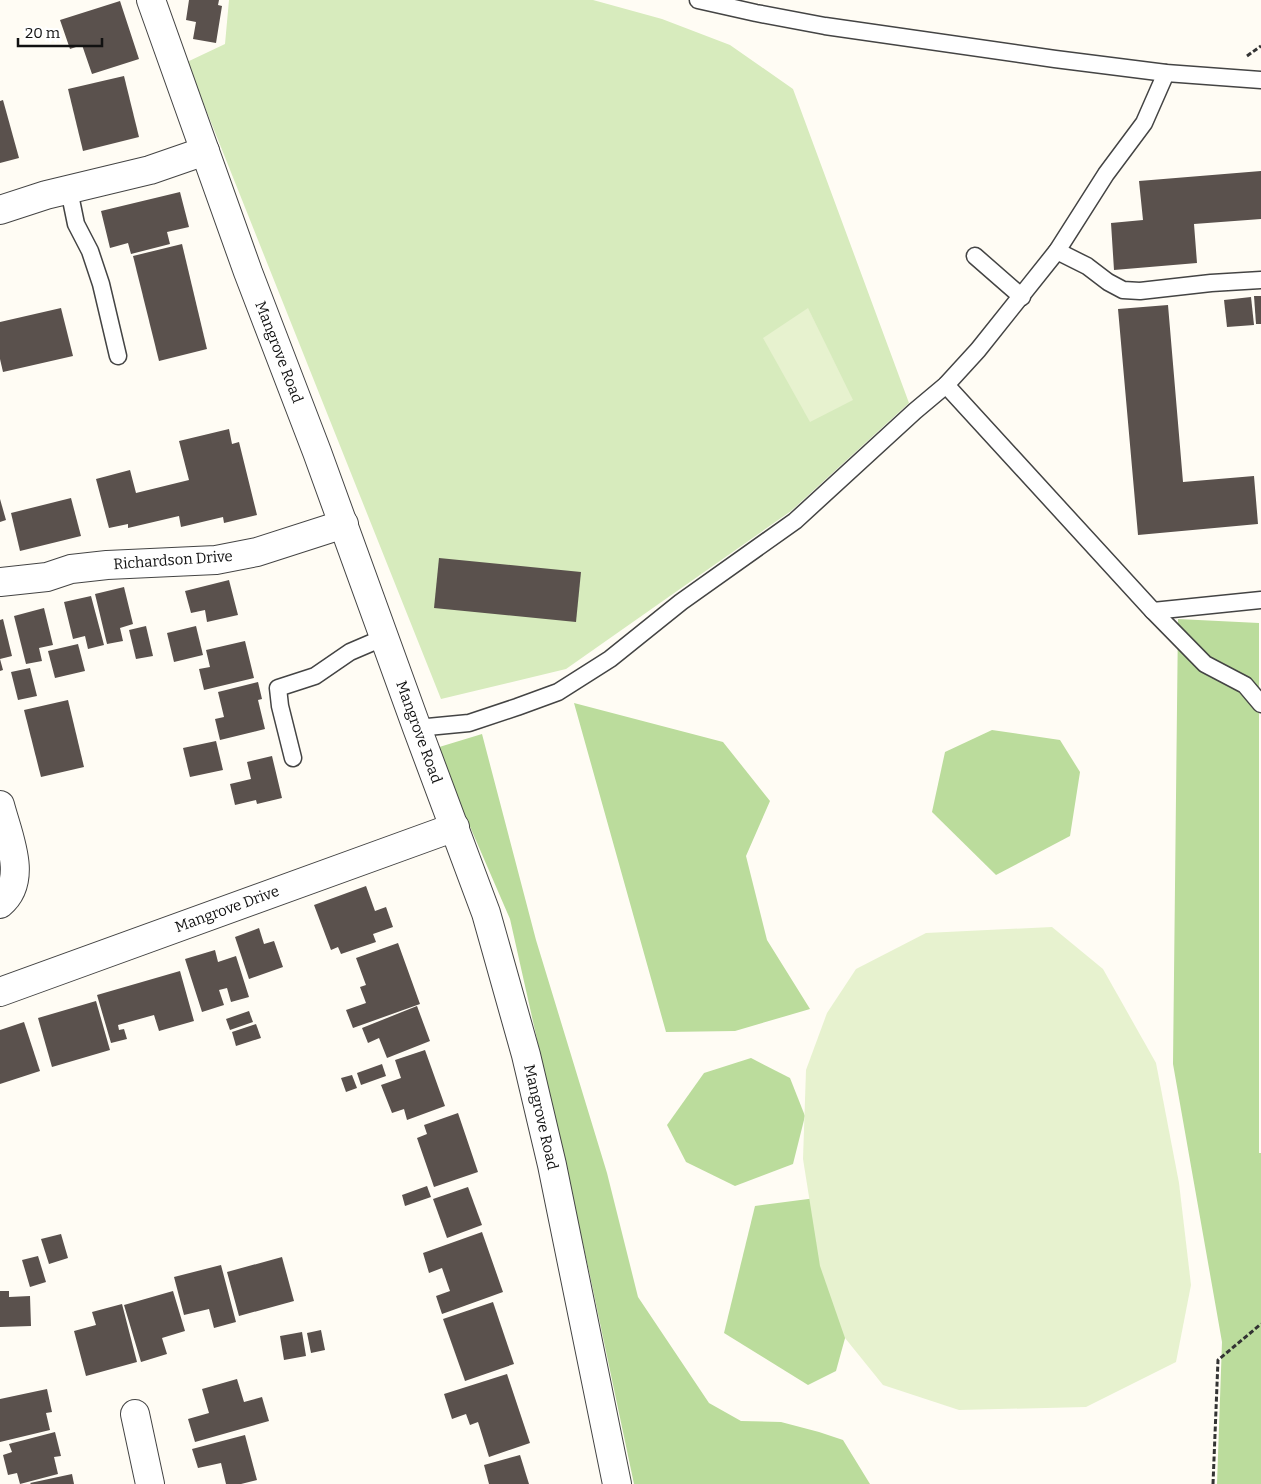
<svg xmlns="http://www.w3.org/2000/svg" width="1261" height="1484" font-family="Bitter,serif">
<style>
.green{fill:#d7ebbd}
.forest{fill:#bbdc9c}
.pitch{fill:#e7f2cf}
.building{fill:#5a514d}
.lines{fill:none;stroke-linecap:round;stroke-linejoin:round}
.service-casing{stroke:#444;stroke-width:19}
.minor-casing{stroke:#444;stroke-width:30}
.path{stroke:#333;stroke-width:3;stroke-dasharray:5 2.5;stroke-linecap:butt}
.service{stroke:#fff;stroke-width:16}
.minor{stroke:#fff;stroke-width:28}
.labels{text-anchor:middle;stroke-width:5;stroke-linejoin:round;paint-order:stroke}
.street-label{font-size:15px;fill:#111;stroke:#fff}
</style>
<rect width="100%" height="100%" fill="#fffcf4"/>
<path class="green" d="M229 0H593L662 19 730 45 793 89 909 403 791 511 566 669 441 699 187 62 225 44Z"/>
<g class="forest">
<path d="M1178 619 1259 623V1153H1261V1484H1217L1222 1342 1173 1064Z"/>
<path d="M574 703 723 742 770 801 746 856 767 940 810 1009 735 1031 666 1032Z"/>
<path d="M992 730 1060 740 1080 772 1070 836 996 875 932 812 945 752Z"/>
<path d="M482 734 536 940 607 1173 638 1297 709 1403 741 1421 781 1422 819 1432 843 1440 870 1484H634L589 1271 510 919 436 748Z"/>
<path d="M751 1058 790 1078 805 1116 793 1164 735 1186 686 1162 667 1125 704 1073Z"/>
<path d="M816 1198 850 1320 836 1371 808 1385 724 1333 755 1206Z"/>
</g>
<g class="pitch">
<path d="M808 308 853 400 810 422 763 338Z"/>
<path d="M1052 927 1103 969 1156 1063 1179 1183 1191 1285 1176 1362 1086 1407 959 1410 883 1385 845 1338 820 1266 803 1159 806 1070 827 1013 856 969 926 933Z"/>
</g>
<g class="building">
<path d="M189 0H219L218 5 222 6 216 43 193 39 196 22 186 20Z"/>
<path d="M120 1 139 59 92 74 82 45 70 49 60 20Z"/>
<path d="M124 76 139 137 83 151 68 89Z"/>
<path d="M3 100 19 158 0 163V101Z"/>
<path d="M1261 171V219L1194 224 1197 263 1114 270 1111 223 1143 220 1139 181Z"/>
<path d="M180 192 189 227 167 232 170 244 131 254 128 243 110 248 101 211Z"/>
<path d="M182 244 207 349 159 361 133 256Z"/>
<path d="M1254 296H1261V324H1256Z"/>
<path d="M1251 297 1254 325 1227 327 1224 300Z"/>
<path d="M1168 305 1183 482 1254 476 1258 524 1138 535 1118 309Z"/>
<path d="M61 308 73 356 3 372 0 359V322Z"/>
<path d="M229 429 232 444 239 442 257 515 224 523 223 517 181 527 179 516 128 528V524L109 528 96 479 130 470 136 493 189 480 179 441Z"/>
<path d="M71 498 81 536 20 551 11 513Z"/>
<path d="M0 499 6 520 0 522Z"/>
<path d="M439 558 581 572 576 622 434 608Z"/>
<path d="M229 580 238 615 207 622 205 610 191 613 185 591Z"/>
<path d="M124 587 133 624 120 628 123 641 107 644 95 594Z"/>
<path d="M91 596 104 645 88 649 85 636 73 639 64 602Z"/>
<path d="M44 608 53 645 39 648 42 661 26 664 14 616Z"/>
<path d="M3 619 12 656 0 659V620Z"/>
<path d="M146 626 153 656 136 659 129 630Z"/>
<path d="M196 626 203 655 174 662 167 633Z"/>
<path d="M245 641 254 678 204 690 199 669 210 667 206 650Z"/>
<path d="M78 644 85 671 55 678 48 651Z"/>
<path d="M0 659 3 670 0 671Z"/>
<path d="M30 668 37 696 18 700 11 672Z"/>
<path d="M258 682 262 699 258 700 265 729 220 740 215 719 224 717 218 692Z"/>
<path d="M68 700 84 767 41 777 24 710Z"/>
<path d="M216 741 223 770 190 777 183 748Z"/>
<path d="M272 756 282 798 257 804 256 800 235 805 230 784 251 779 247 762Z"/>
<path d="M366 886 375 911 386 907 393 927 373 934 376 942 341 954 338 947 331 950 314 905Z"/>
<path d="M259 928 264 944 274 941 283 967 249 979 235 937Z"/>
<path d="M398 943 420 1004 353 1028 346 1010 366 1003 360 987 366 985 356 958Z"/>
<path d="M215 950 218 962 236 956 249 997 231 1002 227 988 219 990 224 1005 202 1012 185 959Z"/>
<path d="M180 971 194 1021 159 1031 154 1015 118 1025 119 1030 124 1029 127 1039 111 1043 97 995Z"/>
<path d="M96 1001 110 1050 52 1067 38 1018Z"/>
<path d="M417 1006 430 1041 387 1058 379 1038 368 1043 362 1028Z"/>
<path d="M249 1011 253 1022 230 1030 226 1019Z"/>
<path d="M24 1022 40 1071 0 1084V1030Z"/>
<path d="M256 1024 261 1038 236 1046 232 1032Z"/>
<path d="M425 1050 445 1106 407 1120 404 1109 392 1113 381 1085 401 1078 395 1060Z"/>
<path d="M382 1064 386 1076 361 1085 357 1073Z"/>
<path d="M352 1075 357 1088 346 1092 341 1078Z"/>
<path d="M458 1113 478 1172 434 1187 417 1138 427 1134 424 1125Z"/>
<path d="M427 1186 431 1197 405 1206 402 1195Z"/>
<path d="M468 1187 482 1225 447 1238 433 1199Z"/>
<path d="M482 1232 503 1292 442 1314 436 1296 450 1291 442 1268 429 1273 423 1253Z"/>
<path d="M61 1234 68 1258 49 1264 41 1239Z"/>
<path d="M38 1256 46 1282 30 1287 22 1260Z"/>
<path d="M282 1257 294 1301 239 1316 227 1272Z"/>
<path d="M221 1265 236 1322 214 1328 209 1309 184 1315 174 1277Z"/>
<path d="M0 1291H9V1297L30 1296 31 1326 0 1327Z"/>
<path d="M173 1291 185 1331 162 1338 167 1354 141 1362 124 1305Z"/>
<path d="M493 1302 514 1364 465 1381 443 1319Z"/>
<path d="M122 1304 137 1362 86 1376 74 1331 96 1325 92 1312Z"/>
<path d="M321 1330 325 1350 311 1353 307 1333Z"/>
<path d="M302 1332 306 1356 284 1360 280 1336Z"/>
<path d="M507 1374 530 1443 489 1457 478 1422 470 1425 466 1414 452 1419 444 1394Z"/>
<path d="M237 1379 244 1402 262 1397 269 1421 195 1442 188 1419 209 1413 202 1389Z"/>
<path d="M47 1389 52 1412 46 1413 50 1430 0 1442V1399Z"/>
<path d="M55 1432 61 1456 54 1457 58 1474 20 1484 17 1473 8 1475 3 1455 12 1452 9 1444Z"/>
<path d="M245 1435 257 1480 241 1484H226L221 1463 198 1468 192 1449Z"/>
<path d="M520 1455 529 1484H489L484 1465Z"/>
<path d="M72 1474 74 1484H31L30 1483Z"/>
</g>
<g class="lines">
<g class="service-casing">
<g id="service">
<path d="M698 0 756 13 825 26 1055 59 1166 73 1261 80"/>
<path d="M69 190 76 224 90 251 101 284 118 356"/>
<path d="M1057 251 1087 266 1108 282 1123 290 1140 291 1211 283 1261 280"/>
<path d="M975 256 1022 297"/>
<path d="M946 385 1153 611 1205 664 1245 685 1261 704"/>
<path d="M1153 611 1261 600"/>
<path d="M417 728 469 723 517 707 558 692 610 659 681 602 795 521 915 411 946 385 978 350 1057 251 1106 174 1144 123 1166 73"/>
<path d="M293 758 280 706 278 688 315 676 350 652 385 637"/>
</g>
</g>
<g class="minor-casing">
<g id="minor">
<path d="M151 0 248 272 317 452 417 728 486 913 526 1055 552 1165 617 1484"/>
<path d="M0 210 46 195 150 170 205 151"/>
<path d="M0 582 47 577 71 569 107 565 216 560 257 552 344 524"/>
<path d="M0 805C8 836 29 880 0 904"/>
<path d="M0 992 455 827"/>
<path d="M135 1414 150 1484"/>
</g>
</g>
<g class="path">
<path d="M1247 56 1261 46"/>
<path d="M1213 1484 1218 1360 1261 1324"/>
</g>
<use href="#service" class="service"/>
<use href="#minor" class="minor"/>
</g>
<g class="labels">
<g class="street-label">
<text transform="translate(279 352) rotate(69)" y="5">Mangrove Road</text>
<text transform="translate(173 560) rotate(-4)" y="5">Richardson Drive</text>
<text transform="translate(419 732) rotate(70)" y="5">Mangrove Road</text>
<text transform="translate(227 909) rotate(-20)" y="5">Mangrove Drive</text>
<text transform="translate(541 1117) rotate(77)" y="5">Mangrove Road</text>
</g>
</g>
<path d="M18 38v8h84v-8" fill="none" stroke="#111111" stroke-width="2.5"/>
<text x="25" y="38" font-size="15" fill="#111111" stroke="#ffffff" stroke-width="4" paint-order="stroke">20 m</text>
</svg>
